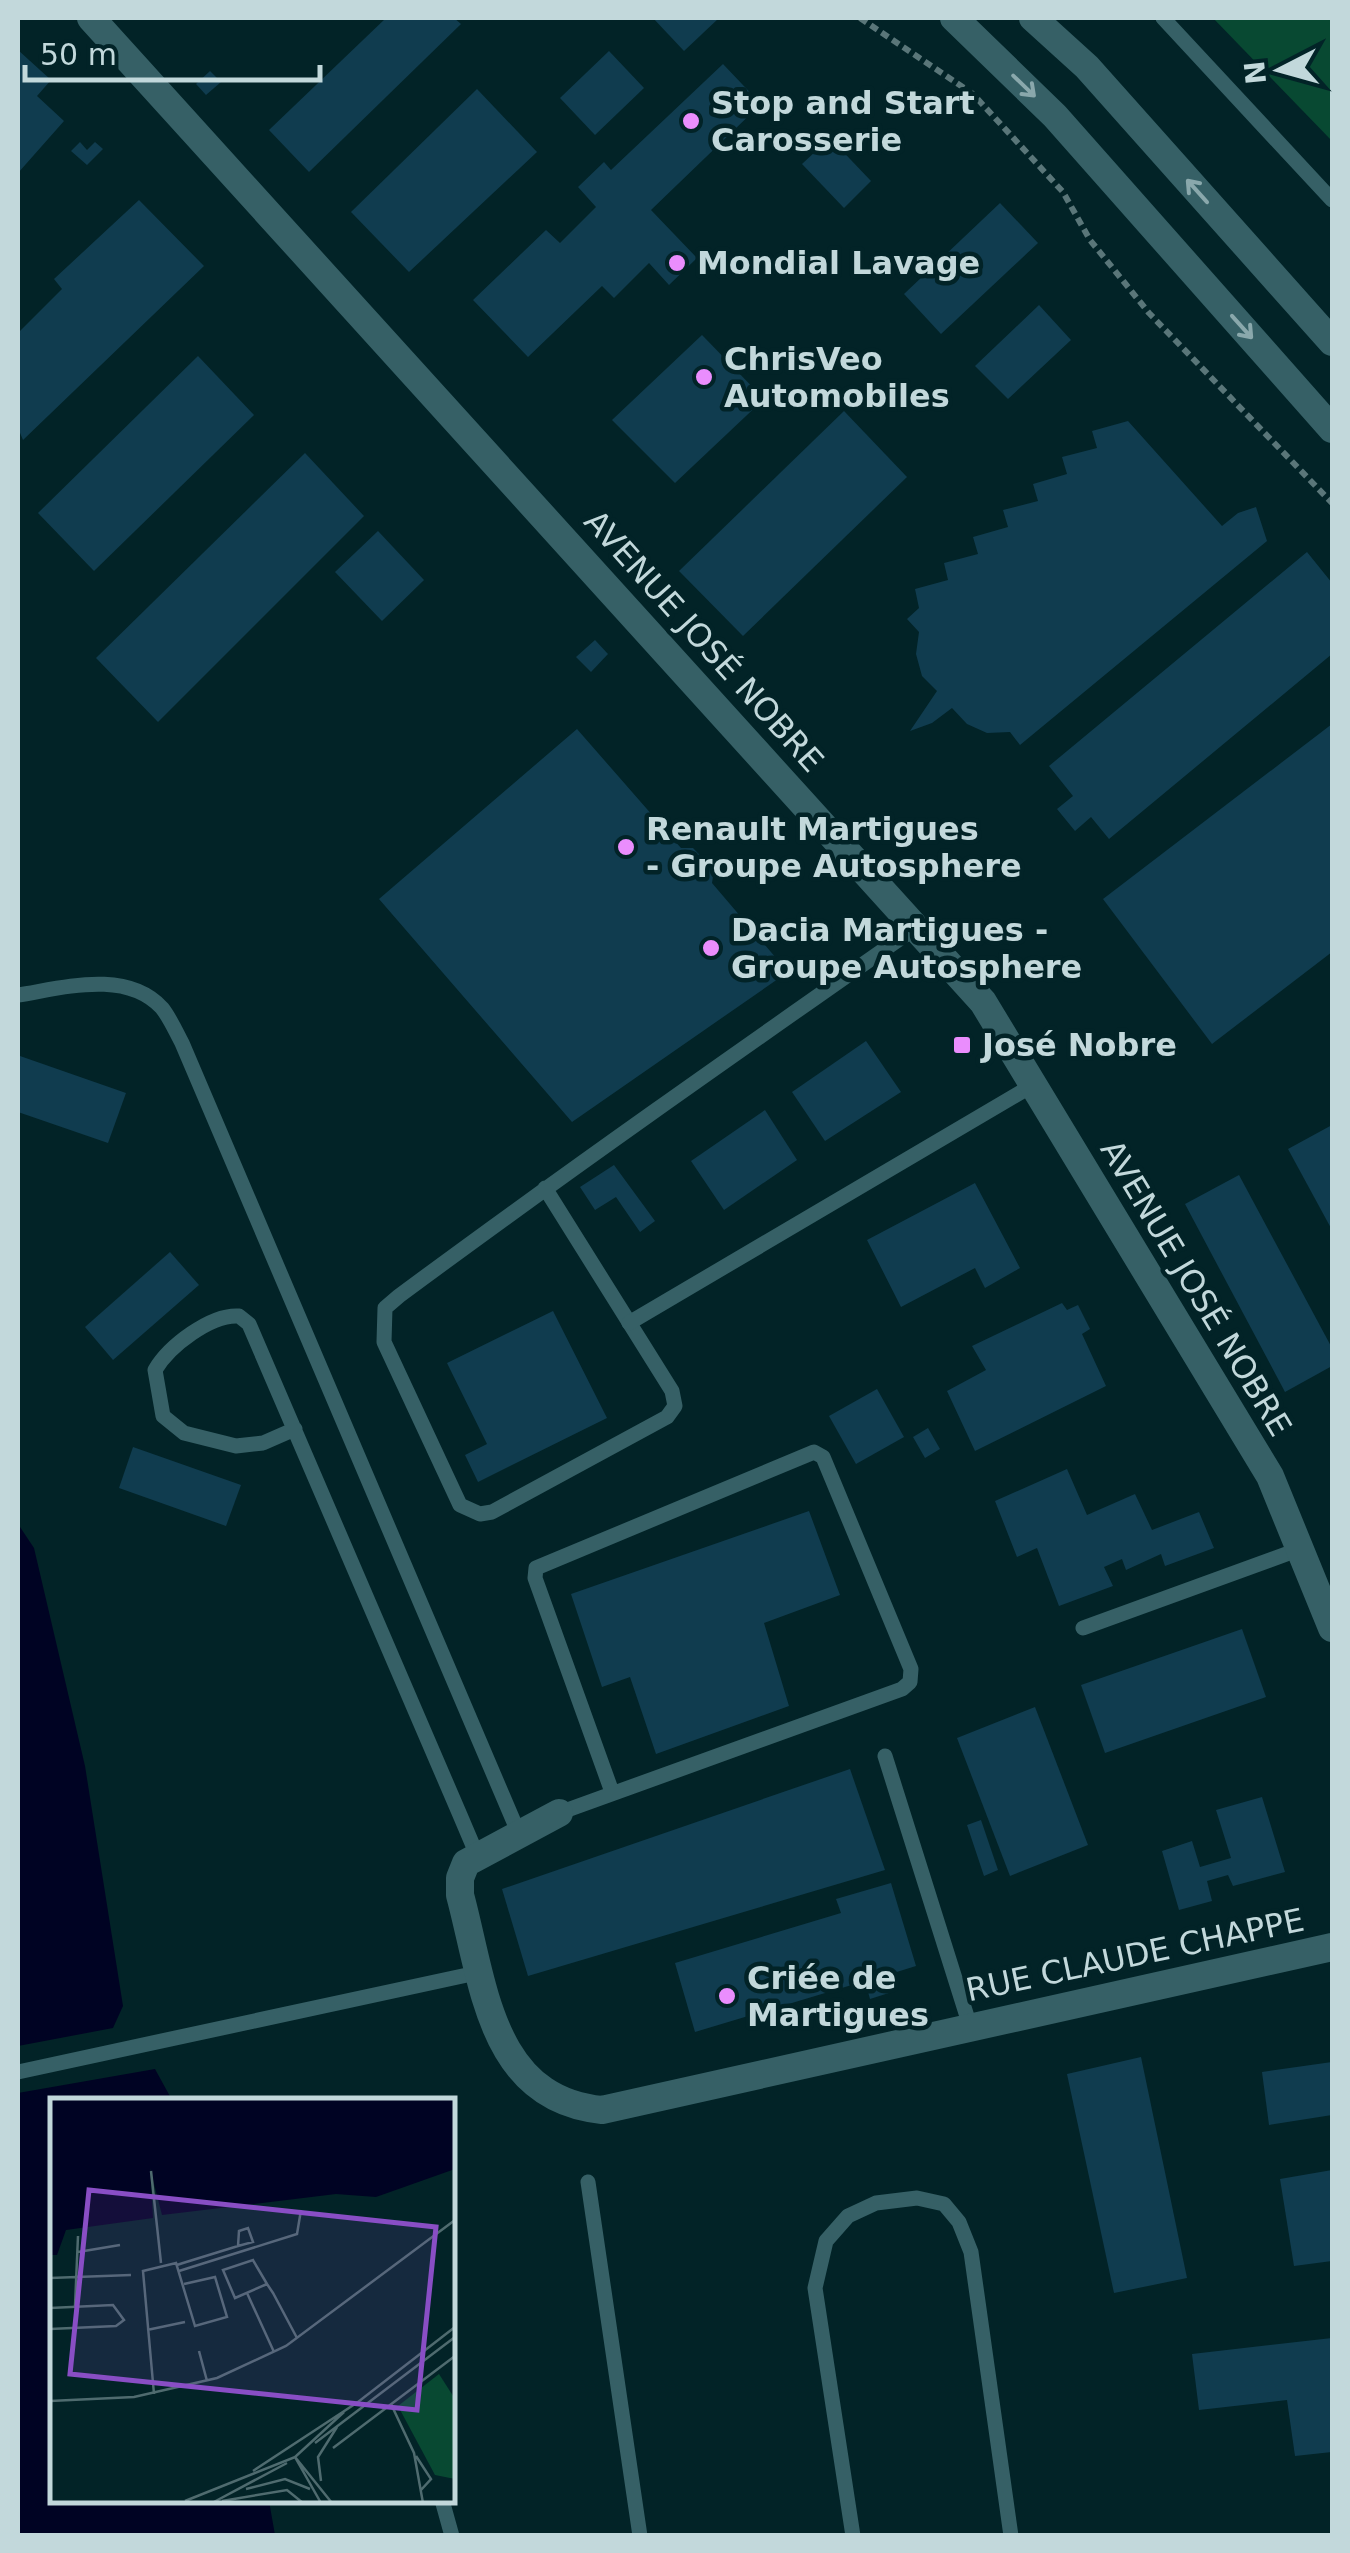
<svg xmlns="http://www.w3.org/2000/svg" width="1350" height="2553" font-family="'DejaVu Sans',sans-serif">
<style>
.green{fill:#084932}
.water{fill:#000323}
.building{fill:#103c4f}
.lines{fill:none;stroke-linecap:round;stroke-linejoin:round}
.path{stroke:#5a7679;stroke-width:6;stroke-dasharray:8 5;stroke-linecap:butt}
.service{stroke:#366066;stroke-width:15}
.minor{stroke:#366066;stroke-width:28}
.secondary{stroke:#366066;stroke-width:28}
.oneway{stroke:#8aa8ac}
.poi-dot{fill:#ea8dfd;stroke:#022327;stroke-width:4}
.labels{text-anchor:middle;stroke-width:9;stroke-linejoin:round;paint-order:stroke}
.poi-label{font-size:32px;font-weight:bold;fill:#c2d8db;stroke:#022327;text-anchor:start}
.street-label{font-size:32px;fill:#c2d8db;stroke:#022327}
.inset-road{fill:none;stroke:#4f6b6f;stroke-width:2.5}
.view{fill:#894ec5;fill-opacity:0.15;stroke:#894ec5;stroke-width:5}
.inset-edge{fill:none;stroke:#c2d8db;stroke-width:5}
</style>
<rect width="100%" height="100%" fill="#022327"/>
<path class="green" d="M1213 18H1332V141Z"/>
<g class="water">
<path d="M18 1524 34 1548 85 1766 123 2006 113 2028 18 2046Z"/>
<path d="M155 2069 172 2100H52V2500L269 2501 275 2535H18V2093Z"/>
</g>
<g class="building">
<path d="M386 18H454L461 24 309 172 269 130Z"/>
<path d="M653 18H719L684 51Z"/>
<path d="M18 50 51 80 37 96 64 121 18 173Z"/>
<path d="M609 51 644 88 595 135 560 98Z"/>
<path d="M723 64 761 104 651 210 697 258 669 285 649 263 614 298 602 286 528 357 473 300 546 230 560 243 596 207 578 187 604 162 611 170Z"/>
<path d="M210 71 221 82 206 95 196 84Z"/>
<path d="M477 89 537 152 409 272 351 212Z"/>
<path d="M830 138 871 181 844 208 802 164Z"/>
<path d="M80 142 87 150 95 142 103 149 87 165 71 151Z"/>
<path d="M139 200 204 266 23 440 18 428V333L62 289 54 279Z"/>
<path d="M1000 203 1038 243 941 334 904 294Z"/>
<path d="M1039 305 1071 340 1008 399 975 366Z"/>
<path d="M702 335 764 399 675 483 612 420Z"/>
<path d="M198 356 254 415 94 571 38 513Z"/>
<path d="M844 411 907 477 743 636 679 571Z"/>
<path d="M1128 421 1222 526 1238 513 1256 507 1267 541 1020 745 1010 732 987 733 967 724 952 708 932 723 910 731 937 691 922 676 916 654 919 632 907 619 919 608 915 589 948 580 944 563 978 554 973 537 1008 527 1003 510 1038 501 1033 484 1067 474 1062 457 1097 448 1092 431Z"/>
<path d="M305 453 364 516 158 722 96 658Z"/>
<path d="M378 531 424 580 382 621 335 572Z"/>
<path d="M1307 552 1332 583V654L1109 839 1091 817 1075 831 1057 809 1073 796 1049 766Z"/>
<path d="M595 640 608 654 591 672 576 657Z"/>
<path d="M1332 724V952L1212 1044 1103 899Z"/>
<path d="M577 729 681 848H693L714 870 712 883 788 972 572 1122 379 899Z"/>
<path d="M866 1041 901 1092 825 1141 792 1092Z"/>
<path d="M20 1056 126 1093 108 1143 18 1112Z"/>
<path d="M765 1110 797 1160 724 1210 691 1161Z"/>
<path d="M1332 1125V1230L1288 1149Z"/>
<path d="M614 1165 655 1221 640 1232 616 1197 595 1210 580 1187Z"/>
<path d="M1239 1175 1332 1348V1366L1285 1392 1185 1204Z"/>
<path d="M975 1183 1020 1268 985 1288 975 1268 901 1307 867 1240Z"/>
<path d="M170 1252 199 1285 113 1360 85 1327Z"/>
<path d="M1062 1303 1067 1310 1078 1305 1090 1329 1082 1334 1106 1386 975 1451 947 1391 986 1370 972 1346Z"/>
<path d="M553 1311 607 1418 478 1482 465 1455 487 1444 447 1363Z"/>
<path d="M877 1389 904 1437 856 1464 829 1416Z"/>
<path d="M928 1428 940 1449 925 1458 913 1437Z"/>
<path d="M133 1447 241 1485 226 1526 119 1488Z"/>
<path d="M1067 1469 1087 1515 1135 1494 1152 1530 1199 1512 1214 1548 1165 1566 1161 1554 1126 1570 1122 1559 1104 1567 1113 1586 1059 1606 1037 1548 1017 1557 995 1501Z"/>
<path d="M809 1511 840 1595 764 1623 789 1706 656 1754 630 1677 602 1687 571 1594Z"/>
<path d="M1242 1629 1266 1697 1105 1753 1081 1685Z"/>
<path d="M1035 1707 1088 1845 1010 1876 957 1738Z"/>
<path d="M850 1769 885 1870 528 1976 502 1889Z"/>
<path d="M1262 1797 1285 1872 1233 1886 1228 1875 1207 1881 1212 1901 1179 1910 1162 1851 1192 1841 1200 1867 1231 1858 1216 1810Z"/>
<path d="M981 1820 998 1870 984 1876 967 1825Z"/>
<path d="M891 1883 916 1966 887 1975 892 1992 870 1999 865 1981 695 2032 675 1963 841 1913 836 1899Z"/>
<path d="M1141 2057 1187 2278 1114 2293 1067 2074Z"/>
<path d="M1332 2062V2115L1269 2125 1262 2072Z"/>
<path d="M1332 2170V2261L1294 2266 1280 2179Z"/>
<path d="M1332 2338V2452L1295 2456 1287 2400 1199 2410 1192 2354Z"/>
</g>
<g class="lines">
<path class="path" d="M860 18 973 94 1063 192 1090 240 1149 313 1332 503"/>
<g class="service">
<path d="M1163 18 1332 200"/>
<path d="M18 995C63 988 126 969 162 1008 170 1018 176 1032 182 1043L519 1834"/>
<path d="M545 1188 672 1391 675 1406 667 1417 492 1512 480 1514 460 1505 384 1342 385 1308 399 1296C569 1170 742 1049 915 928"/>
<path d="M629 1323 1033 1085"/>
<path d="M295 1429 263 1443 236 1446 184 1433 163 1416 155 1370C169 1346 211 1314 239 1316L249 1324 460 1815 477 1855"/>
<path d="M1083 1628 1300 1549"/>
<path d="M885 1756 970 2026"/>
<path d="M559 1813 902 1689 910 1682 911 1669 823 1457 814 1452 536 1568 535 1578 612 1792"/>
<path d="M18 2072 481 1972"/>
<path d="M588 2182 640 2536"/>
<path d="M442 2500 452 2536"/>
<path d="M853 2536 815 2288 826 2241 848 2216 876 2203 917 2198 944 2204 959 2222 971 2252 1011 2536"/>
</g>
<g class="minor">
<path d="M91 18 983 1002 1270 1476 1332 1628"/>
<path d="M559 1813 466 1863 460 1878V1895C484 1984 490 2099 602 2110L1332 1947"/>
</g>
<g class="secondary">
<path d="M954 18 1055 116 1332 429"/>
<path d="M1033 18 1087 67 1332 342"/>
</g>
</g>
<defs><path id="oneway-shaft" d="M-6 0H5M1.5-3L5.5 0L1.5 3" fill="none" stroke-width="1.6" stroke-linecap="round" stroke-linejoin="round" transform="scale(2.5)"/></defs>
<g class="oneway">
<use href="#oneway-shaft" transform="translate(1024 86) rotate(44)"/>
<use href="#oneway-shaft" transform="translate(1197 191) rotate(-132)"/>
<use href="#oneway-shaft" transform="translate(1242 327) rotate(48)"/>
</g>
<g class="poi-dot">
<circle cx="691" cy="121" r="10"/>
<circle cx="677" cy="263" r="10"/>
<circle cx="704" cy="377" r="10"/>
<circle cx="626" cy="847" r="10"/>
<circle cx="711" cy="948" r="10"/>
<rect x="952" y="1035" width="20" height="20" rx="5"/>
<circle cx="727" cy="1996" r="10"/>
</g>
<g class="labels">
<g class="poi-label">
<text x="711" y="114">Stop and Start<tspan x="711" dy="37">Carosserie</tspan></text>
<text x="697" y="274">Mondial Lavage</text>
<text x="724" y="370">ChrisVeo<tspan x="724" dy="37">Automobiles</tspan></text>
<text x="646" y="840">Renault Martigues<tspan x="646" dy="37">- Groupe Autosphere</tspan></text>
<text x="731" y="941">Dacia Martigues -<tspan x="731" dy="37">Groupe Autosphere</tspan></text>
<text x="982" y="1056">José Nobre</text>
<text x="747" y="1989">Criée de<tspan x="747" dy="37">Martigues</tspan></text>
</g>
<g class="street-label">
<text transform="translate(704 641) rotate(48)" y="11">AVENUE JOSÉ NOBRE</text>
<text transform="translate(1196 1288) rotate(59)" y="11">AVENUE JOSÉ NOBRE</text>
<text transform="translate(1135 1955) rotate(-12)" y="11">RUE CLAUDE CHAPPE</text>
</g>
</g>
<g transform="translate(50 2098)">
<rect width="405" height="405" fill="#022327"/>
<path d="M389 276 405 301V381L385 377 348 308Z" fill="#084932"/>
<path d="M0 0H405V71L326 99 286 96 112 117 100 70 103 120 16 132 7 157H0Z" fill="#000323"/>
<path class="inset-road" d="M101 73 111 165M28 154 70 147M127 167 133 165 188 148 203 144 198 130 189 133 188 148M129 173 247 136 251 112M0 180 81 177M217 186 185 200 173 172 203 162 204 164 217 186 223 195 247 240M197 195 224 254M25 208 28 138M0 210 63 207 74 222 66 228 0 231M97 232 135 224M149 253 157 283M104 296 93 173 126 165 145 228 177 219 165 179 134 186M0 303 84 299 167 280 236 248 405 122M341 306 364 355 373 405M265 345 405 239M283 350 405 258M366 358 381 381 371 392M203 373 308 304 405 229M271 383 268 359 287 329M196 391 235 381 260 391M135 403 245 359 282 405M172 403 237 392 253 405M162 405 237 365M271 405 245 359 294 314"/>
<path class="view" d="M39 92 386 129 367 312 20 276Z"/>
<rect width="405" height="405" class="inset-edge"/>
</g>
<rect width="1350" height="2553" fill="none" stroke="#c2d8db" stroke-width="40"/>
<g transform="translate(1280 70) rotate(264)" stroke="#022327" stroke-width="8" paint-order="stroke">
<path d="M0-8L18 38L0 25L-18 38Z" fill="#c2d8db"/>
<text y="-15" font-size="28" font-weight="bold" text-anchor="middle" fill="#c2d8db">N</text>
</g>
<path d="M25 65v15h295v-15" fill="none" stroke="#c2d8db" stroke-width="5"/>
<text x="40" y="65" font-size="30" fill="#c2d8db" stroke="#022327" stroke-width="8" paint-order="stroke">50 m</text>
</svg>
